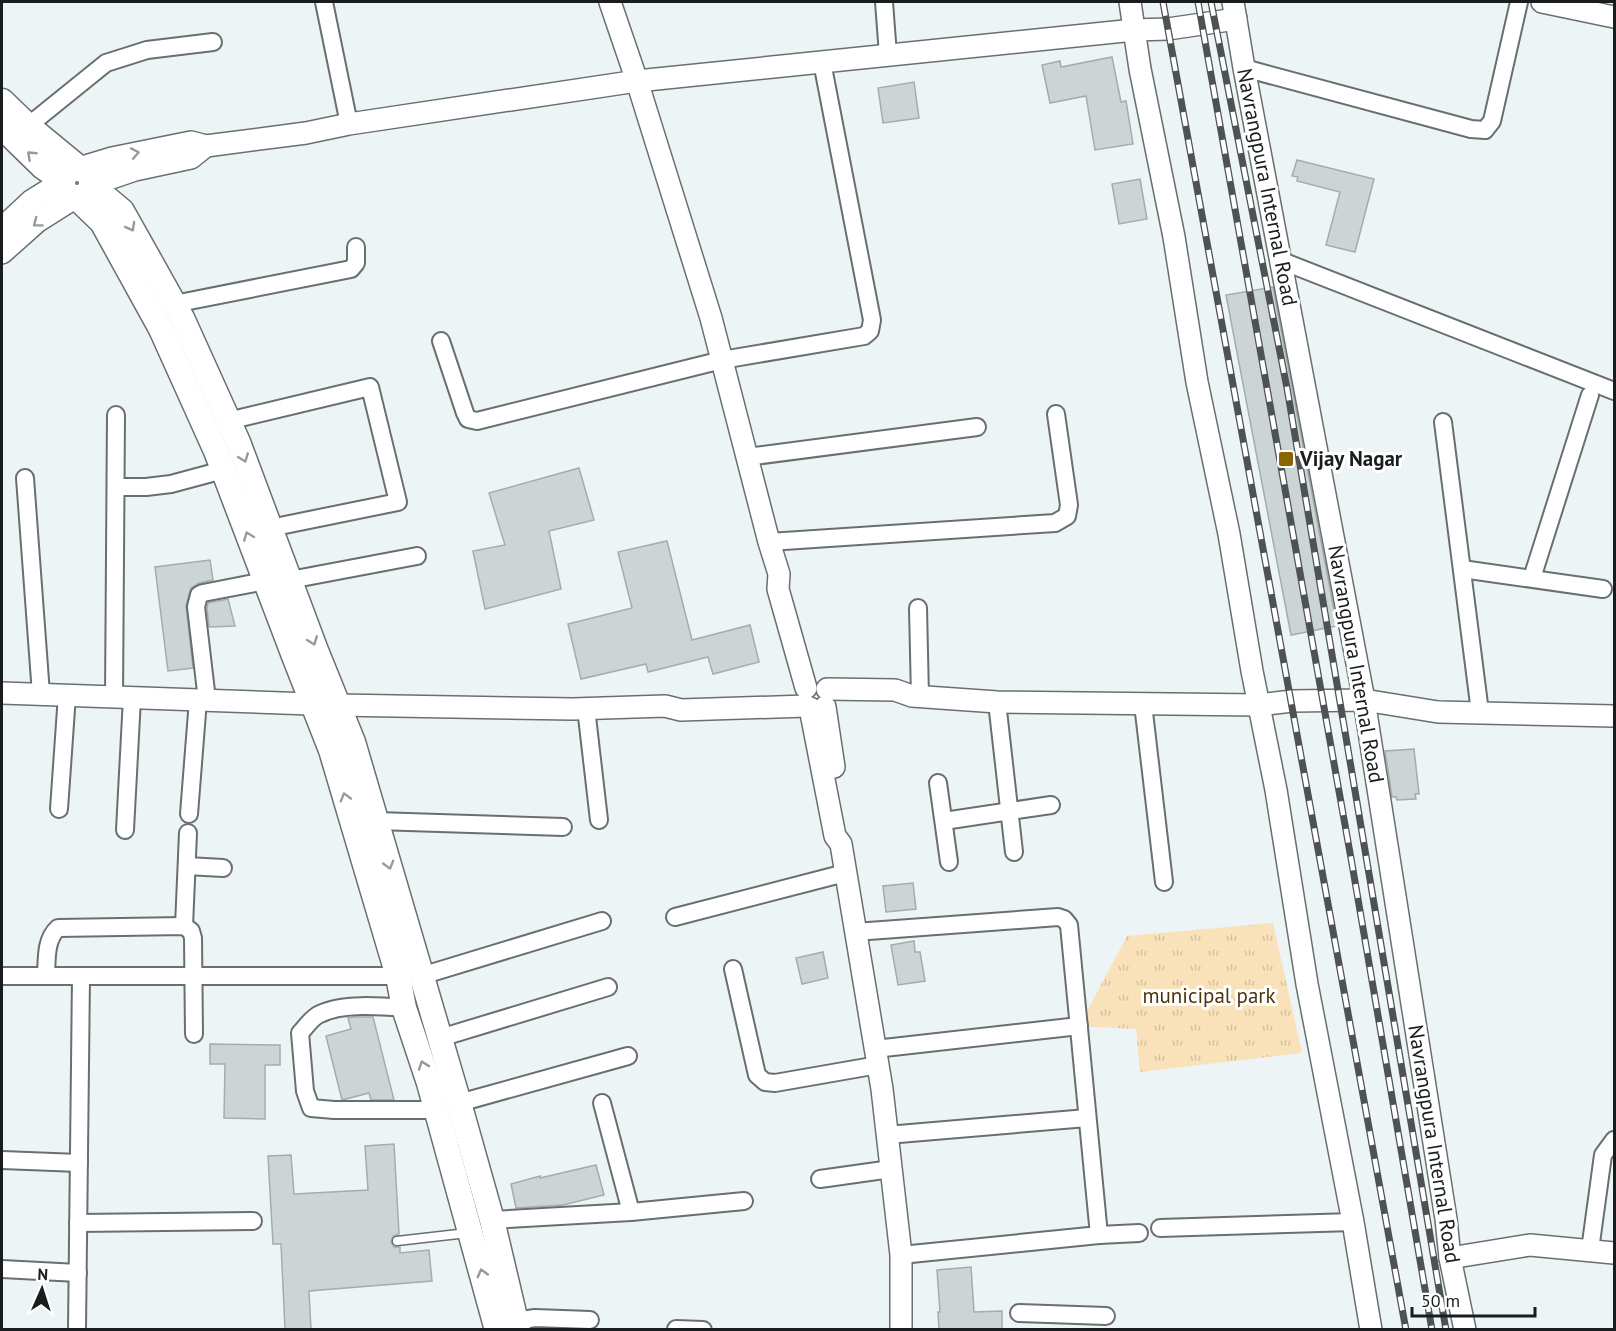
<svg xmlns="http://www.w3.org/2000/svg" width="1616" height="1331" font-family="'PT Sans',sans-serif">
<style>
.park{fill:url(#park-tufts)}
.building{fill:#cdd4d6;stroke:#a5acad;stroke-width:1.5}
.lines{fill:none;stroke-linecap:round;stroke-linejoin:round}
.service-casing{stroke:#686f70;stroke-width:11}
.minor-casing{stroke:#686f70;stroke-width:20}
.tertiary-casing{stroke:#686f70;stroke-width:24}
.secondary-casing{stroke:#686f70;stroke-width:27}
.service{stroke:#fff;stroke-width:8}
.minor{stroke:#fff;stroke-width:16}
.tertiary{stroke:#fff;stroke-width:21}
.secondary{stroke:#fff;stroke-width:24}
.rail-casing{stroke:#4e5252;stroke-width:7}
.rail{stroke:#fff;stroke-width:4.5;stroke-dasharray:14;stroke-linecap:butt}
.oneway{stroke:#989999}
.poi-dot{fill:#8b6404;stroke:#fff;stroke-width:2}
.labels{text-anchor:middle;stroke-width:6;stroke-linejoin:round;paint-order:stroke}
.street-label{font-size:21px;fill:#1a1d1d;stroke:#fff}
.poi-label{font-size:21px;font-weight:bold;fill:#1a1d1d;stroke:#fff;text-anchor:start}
.park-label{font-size:21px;fill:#4b360d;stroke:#fff}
</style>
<defs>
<pattern id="park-tufts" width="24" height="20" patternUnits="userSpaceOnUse" patternTransform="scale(1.5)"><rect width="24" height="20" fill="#f9e2ba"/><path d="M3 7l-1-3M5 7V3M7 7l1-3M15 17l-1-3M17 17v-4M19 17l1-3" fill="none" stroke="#d5c19f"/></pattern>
</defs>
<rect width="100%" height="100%" fill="#edf4f6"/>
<path class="park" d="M1273 923 1302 1053 1140 1072 1136 1029 1079 1026 1127 936Z"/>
<g class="building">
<path d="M1112 57 1121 102 1126 101 1133 144 1095 150 1086 96 1050 103 1042 65 1060 61 1061 67Z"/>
<path d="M914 82 919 118 883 123 878 88Z"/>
<path d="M1297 160 1374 179 1355 252 1326 245 1340 192 1297 181 1298 177 1292 176Z"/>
<path d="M1140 179 1147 219 1119 224 1112 184Z"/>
<path d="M1273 287 1337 626 1291 635 1226 295Z"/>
<path d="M579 468 594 520 549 531 561 589 485 609 473 551 505 545 489 493Z"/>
<path d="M667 541 692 640 750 625 759 662 713 674 708 657 648 672 646 664 581 679 568 624 632 608 618 552Z"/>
<path d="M210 560 213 580 199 583 191 588 186 605 193 668 168 671 155 567Z"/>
<path d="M228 599 235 626 209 627 207 608 208 603Z"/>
<path d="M1414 749 1419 794H1415L1416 799 1397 800 1396 797H1392L1385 751Z"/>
<path d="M913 883 916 909 886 912 883 886Z"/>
<path d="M914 941 915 952H920L925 981 898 985 891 945Z"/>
<path d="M823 952 828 978 802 984 796 958Z"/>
<path d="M353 1017H373L394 1100H371L369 1093 342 1100 326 1036 351 1029 348 1018Z"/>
<path d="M210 1044 280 1045V1065H265V1119L224 1118 225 1064H210Z"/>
<path d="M394 1144 399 1234 393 1236 391 1242 394 1247H400V1253L429 1250 432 1281 309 1291 311 1329H285L281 1244H273L268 1156 291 1155 294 1194 368 1190 365 1146Z"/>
<path d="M596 1165 604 1195 563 1205 516 1208 511 1184 540 1176V1178Z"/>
<path d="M971 1267 974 1312 1002 1311V1329H939L938 1312H940L937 1270Z"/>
</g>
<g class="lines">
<g class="service-casing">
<path id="service" d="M397 1241 467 1233"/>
</g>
<g class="minor-casing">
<g id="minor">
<path d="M324 2 349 124"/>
<path d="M884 2 888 55"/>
<path d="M1244 68 1471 129 1485 130 1492 121 1519 2"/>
<path d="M28 126 106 63 147 50 213 42"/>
<path d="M1282 261 1614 391"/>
<path d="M174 304 351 269 356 263V247"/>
<path d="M441 341 465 413 468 419 477 421 722 360 864 336 870 331 872 320 822 62"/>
<path d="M228 421 370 387 398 502 270 528"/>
<path d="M1443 422 1480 712"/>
<path d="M747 457 977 427"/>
<path d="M25 478 41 694"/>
<path d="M116 487H146L171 484 223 470"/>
<path d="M769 542 1055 523 1067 516 1069 505 1056 414"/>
<path d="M1462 569 1603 589"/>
<path d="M1532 578 1590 395"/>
<path d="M290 580 417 556"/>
<path d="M918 608 920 697"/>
<path d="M114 697 116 415"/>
<path d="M207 700 196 607 199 595 203 593 265 581"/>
<path d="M997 702 1014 852"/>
<path d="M1143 704 1164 882"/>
<path d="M586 708 599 820"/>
<path d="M938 783 949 862"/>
<path d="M59 809 67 695"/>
<path d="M189 814 198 700"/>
<path d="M376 821 563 827"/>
<path d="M944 821 1051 805"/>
<path d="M125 830 132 698"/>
<path d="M187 866 223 868"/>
<path d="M675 917 845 873"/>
<path d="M184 926 188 833"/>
<path d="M855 932 1058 917 1064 919 1069 925 1099 1235 901 1255"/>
<path d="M733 969 757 1075 765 1082 775 1083 878 1065"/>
<path d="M2 976H398"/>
<path d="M46 976C47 959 45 940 58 928L184 926 191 931 193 938 194 1034"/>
<path d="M421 976 602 921"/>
<path d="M404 1008C380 1006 342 1003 320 1014 312 1017 306 1027 300 1033L305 1091 311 1108 334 1110H437"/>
<path d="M440 1038 608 987"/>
<path d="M875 1049 1079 1026"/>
<path d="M459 1103 628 1056"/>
<path d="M602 1103 631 1212"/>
<path d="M887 1135 1087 1118"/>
<path d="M2 1160 79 1163"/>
<path d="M820 1179 891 1169"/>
<path d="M492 1220 631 1212 744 1201"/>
<path d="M78 1223 253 1221"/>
<path d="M1160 1228 1353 1222"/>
<path d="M1099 1235 1139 1233"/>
<path d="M1590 1250 1603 1155 1614 1140"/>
<path d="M2 1269 78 1273"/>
<path d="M1019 1313 1106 1316"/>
<path d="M516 1321 535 1318 590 1320"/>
<path d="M676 1329 703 1330"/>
<path d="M77 1330 81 976"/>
</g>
</g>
<g class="tertiary-casing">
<g id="tertiary">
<path d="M610 2 637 81 711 318 769 542 779 574 778 589 806 688"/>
<path d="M1130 2 1140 69 1174 237 1197 382 1229 534 1252 671 1276 790 1307 984 1353 1222 1371 1330"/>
<path d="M1233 2 1244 68 1364 700 1446 1219 1450 1258 1465 1330"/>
<path d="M1542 2 1614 17"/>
<path d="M79 168 112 158 191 142 206 146 306 133 349 124 637 81 1134 30 1168 29 1236 19"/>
<path d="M91 185 135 170 191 158 206 146"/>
<path d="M2 228 31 201 63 181"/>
<path d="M2 253 38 221 76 197"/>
<path d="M827 689 895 690 912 696 997 702 1259 705 1292 701 1364 700 1438 712 1614 716"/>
<path d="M2 693 338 705 573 709 665 706 681 710 806 706"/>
<path d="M825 707 834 767"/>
<path d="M810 708 835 836 841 844 882 1089 901 1255V1330"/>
<path d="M1450 1258 1530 1245 1614 1253"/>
</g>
</g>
<g class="secondary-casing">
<g id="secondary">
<path d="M2 101 28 126 79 168"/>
<path d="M2 127 43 167 63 181"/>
<circle cx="77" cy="183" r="14"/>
<path d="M91 185 122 211 182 318 238 442 315 648 353 742 459 1103 492 1220 518 1330"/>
<path d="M76 197 102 222 161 329 216 451 294 656 331 750 398 976 404 1008 429 1083 497 1330"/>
</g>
</g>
<use href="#service" class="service"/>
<use href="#minor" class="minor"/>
<use href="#tertiary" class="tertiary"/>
<use href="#secondary" class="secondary"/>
<g class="rail-casing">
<g id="rail">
<path d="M1163 2 1406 1330"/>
<path d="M1198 2 1352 864 1432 1330"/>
<path d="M1211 2 1287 388 1446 1330"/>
</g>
</g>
<use href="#rail" class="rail"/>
</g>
<defs><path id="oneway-chevron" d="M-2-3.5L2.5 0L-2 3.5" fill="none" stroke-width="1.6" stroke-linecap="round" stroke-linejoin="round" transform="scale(1.5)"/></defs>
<g class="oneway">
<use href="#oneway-chevron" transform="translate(135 153) rotate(-11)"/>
<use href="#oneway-chevron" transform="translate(31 155) rotate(-137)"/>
<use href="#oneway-chevron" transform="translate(37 223) rotate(143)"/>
<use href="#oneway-chevron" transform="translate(131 227) rotate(61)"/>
<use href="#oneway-chevron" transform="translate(244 458) rotate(69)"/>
<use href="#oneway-chevron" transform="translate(248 536) rotate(-111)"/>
<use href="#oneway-chevron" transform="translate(313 641) rotate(69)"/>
<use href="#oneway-chevron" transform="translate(345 797) rotate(-106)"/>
<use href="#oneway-chevron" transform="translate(389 865) rotate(74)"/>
<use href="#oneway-chevron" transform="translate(423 1065) rotate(-109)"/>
<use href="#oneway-chevron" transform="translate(482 1273) rotate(-105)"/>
</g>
<rect class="poi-dot" x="1278" y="451" width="16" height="16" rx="3"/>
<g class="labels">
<g class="street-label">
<text transform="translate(1267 187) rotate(79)" y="7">Navrangpura Internal Road</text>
<text transform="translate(1356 664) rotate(80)" y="7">Navrangpura Internal Road</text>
<text transform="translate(1434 1144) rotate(81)" y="7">Navrangpura Internal Road</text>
</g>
<g class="poi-label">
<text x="1300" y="466">Vijay Nagar</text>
</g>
<g class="park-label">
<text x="1209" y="1003">municipal park</text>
</g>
</g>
<rect width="1616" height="1331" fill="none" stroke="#1a1d1d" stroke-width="6"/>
<g transform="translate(42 1289) rotate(3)" stroke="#ffffff" stroke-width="4.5" paint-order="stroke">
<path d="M0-4.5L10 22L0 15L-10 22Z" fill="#1a1d1d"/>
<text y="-9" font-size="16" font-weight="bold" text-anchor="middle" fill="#1a1d1d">N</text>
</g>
<path d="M1412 1307v9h123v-9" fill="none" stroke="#1a1d1d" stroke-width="3"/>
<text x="1421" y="1307" font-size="18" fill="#1a1d1d" stroke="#ffffff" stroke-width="4.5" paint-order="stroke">50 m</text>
</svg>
